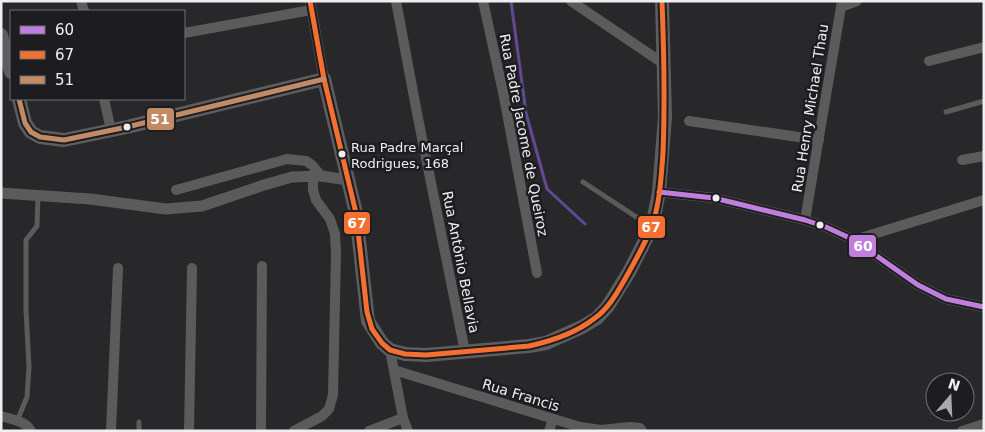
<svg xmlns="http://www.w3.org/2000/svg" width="985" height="432" font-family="'DejaVu Sans',sans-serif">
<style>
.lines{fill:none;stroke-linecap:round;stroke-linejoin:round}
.stream{stroke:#624a93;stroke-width:3}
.service{stroke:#5b5b5c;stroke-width:5}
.minor{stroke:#5b5b5c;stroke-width:10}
.tertiary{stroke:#5b5b5c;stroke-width:11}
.secondary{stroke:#5e5d5e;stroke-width:14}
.bus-1-casing{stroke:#1d1c20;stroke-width:9}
.bus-2-casing{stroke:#1d1c20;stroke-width:9}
.bus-3-casing{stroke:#1d1c20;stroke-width:9}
.bus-1{stroke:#c07fdc;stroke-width:5}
.bus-2{stroke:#f46f30;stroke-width:5}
.bus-3{stroke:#c18c65;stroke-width:5}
.bus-dot{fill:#efeef1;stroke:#1d1c20;stroke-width:2}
.labels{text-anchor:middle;stroke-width:5;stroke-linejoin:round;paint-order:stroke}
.bus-label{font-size:13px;fill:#efeef1;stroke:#1d1c20;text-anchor:start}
.street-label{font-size:14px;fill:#efeef1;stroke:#1d1c20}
.line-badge{stroke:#1d1c20;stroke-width:2}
.badge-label{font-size:14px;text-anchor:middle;font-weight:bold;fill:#fff}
</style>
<rect width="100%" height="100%" fill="#282729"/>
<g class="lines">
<path class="stream" d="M511 1 526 113 547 189 585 224"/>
<g class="service">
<path d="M946 112 984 101"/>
<path d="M583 182 650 226"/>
<path d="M17 421 27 397 29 367 26 310V240L37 226 38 195"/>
<path d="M139 422V431"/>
</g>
<g class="minor">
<path d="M81 1 84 11"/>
<path d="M310 1 324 79"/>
<path d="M396 1 417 113 465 352"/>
<path d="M483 1 504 97 537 273"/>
<path d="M571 1 664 64"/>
<path d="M841 7 857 1"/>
<path d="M184 33 311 10"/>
<path d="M929 61 984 47"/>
<path d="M104 99 111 130"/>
<path d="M689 121 819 140"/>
<path d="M962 160 984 156"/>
<path d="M176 190 287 159 306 161 312 165 321 176"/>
<path d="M659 192 714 198 805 220 826 227 854 240 918 285 946 299 984 307"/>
<path d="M805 220 842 1"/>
<path d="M854 240 984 200"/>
<path d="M390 350 403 418 408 431"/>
<path d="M394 370 580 427 601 430 630 427 640 428 642 431"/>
<path d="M1 416C11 419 26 421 31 431"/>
<path d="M111 431 118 268"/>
<path d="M189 431 192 268"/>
<path d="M261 431 262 266"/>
<path d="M294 431 322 416 329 409 333 395 336 253 335 234 330 219 316 200 313 190V177"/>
<path d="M369 431 403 418"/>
<path d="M549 431 553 419"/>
<path d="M962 431 984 424"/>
</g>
<path class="tertiary" d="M1 193 90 199 166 209 202 206 264 185 292 177 321 176 348 180"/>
<g class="secondary">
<path d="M1 35 11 72"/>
<path d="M19 99 25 123 31 132 40 137 64 140 127 127 324 79 356 213 368 321 382 343 390 350 405 354 426 355 529 346 546 343 582 327 597 318 608 306 629 272 652 227 659 192 665 117 662 1"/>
</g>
<g class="bus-1-casing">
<path id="bus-1" d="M659 192 714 198 805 220 826 227 854 240 918 285 946 299 984 307"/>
</g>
<g class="bus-2-casing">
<path id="bus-2" d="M310 1 324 79 356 213 367 312 372 329 382 343 390 350 405 354 426 355 529 346C552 341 576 333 595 318 608 309 617 293 625 279 634 263 644 246 651 228 660 205 661 178 663 153 665 103 664 52 662 1"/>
</g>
<g class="bus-3-casing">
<path id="bus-3" d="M19 99 25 123 31 132 40 137 64 140 127 127 324 79"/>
</g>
<use href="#bus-1" class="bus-1"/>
<use href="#bus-2" class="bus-2"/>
<use href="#bus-3" class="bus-3"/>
</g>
<g class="bus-dot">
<circle cx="127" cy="127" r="4.5"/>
<circle cx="342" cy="154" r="4.5"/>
<circle cx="716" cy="198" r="4.5"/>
<circle cx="820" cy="225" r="4.5"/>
</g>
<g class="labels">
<g class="bus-label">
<text x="351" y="152">Rua Padre Marçal<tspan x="351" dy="16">Rodrigues, 168</tspan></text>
</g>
<g class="street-label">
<text transform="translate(810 108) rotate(-81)" y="5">Rua Henry Michael Thau</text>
<text transform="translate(524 135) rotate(79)" y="5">Rua Padre Jacome de Queiroz</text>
<text transform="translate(461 262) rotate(79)" y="5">Rua Antônio Bellavia</text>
<text transform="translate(521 395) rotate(17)" y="5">Rua Francis</text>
</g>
</g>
<g class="line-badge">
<rect x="146" y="107" width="29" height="24" rx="5" fill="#c18c65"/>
<rect x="343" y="211" width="28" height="24" rx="5" fill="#f46f30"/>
<rect x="637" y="215" width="29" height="24" rx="5" fill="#f46f30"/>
<rect x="848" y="234" width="29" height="24" rx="5" fill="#c07fdc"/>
</g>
<g class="badge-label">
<text x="160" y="124">51</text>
<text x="357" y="228">67</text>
<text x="651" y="232">67</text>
<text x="863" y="251">60</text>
</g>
<rect width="985" height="432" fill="none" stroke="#efeef1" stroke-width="5"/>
<rect x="10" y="10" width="175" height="90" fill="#1d1c20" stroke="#717074"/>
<rect x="20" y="26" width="25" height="8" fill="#c07fdc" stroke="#717074"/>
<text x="55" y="35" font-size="15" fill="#efeef1">60</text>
<rect x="20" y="51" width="25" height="8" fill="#f46f30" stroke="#717074"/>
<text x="55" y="60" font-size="15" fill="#efeef1">67</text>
<rect x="20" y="76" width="25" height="8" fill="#c18c65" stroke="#717074"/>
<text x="55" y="85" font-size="15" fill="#efeef1">51</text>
<g transform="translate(950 397) rotate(19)"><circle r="24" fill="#1d1c20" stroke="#717074"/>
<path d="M0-4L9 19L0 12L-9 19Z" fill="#a9a8ab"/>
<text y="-8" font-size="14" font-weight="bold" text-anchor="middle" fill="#efeef1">N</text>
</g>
</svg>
